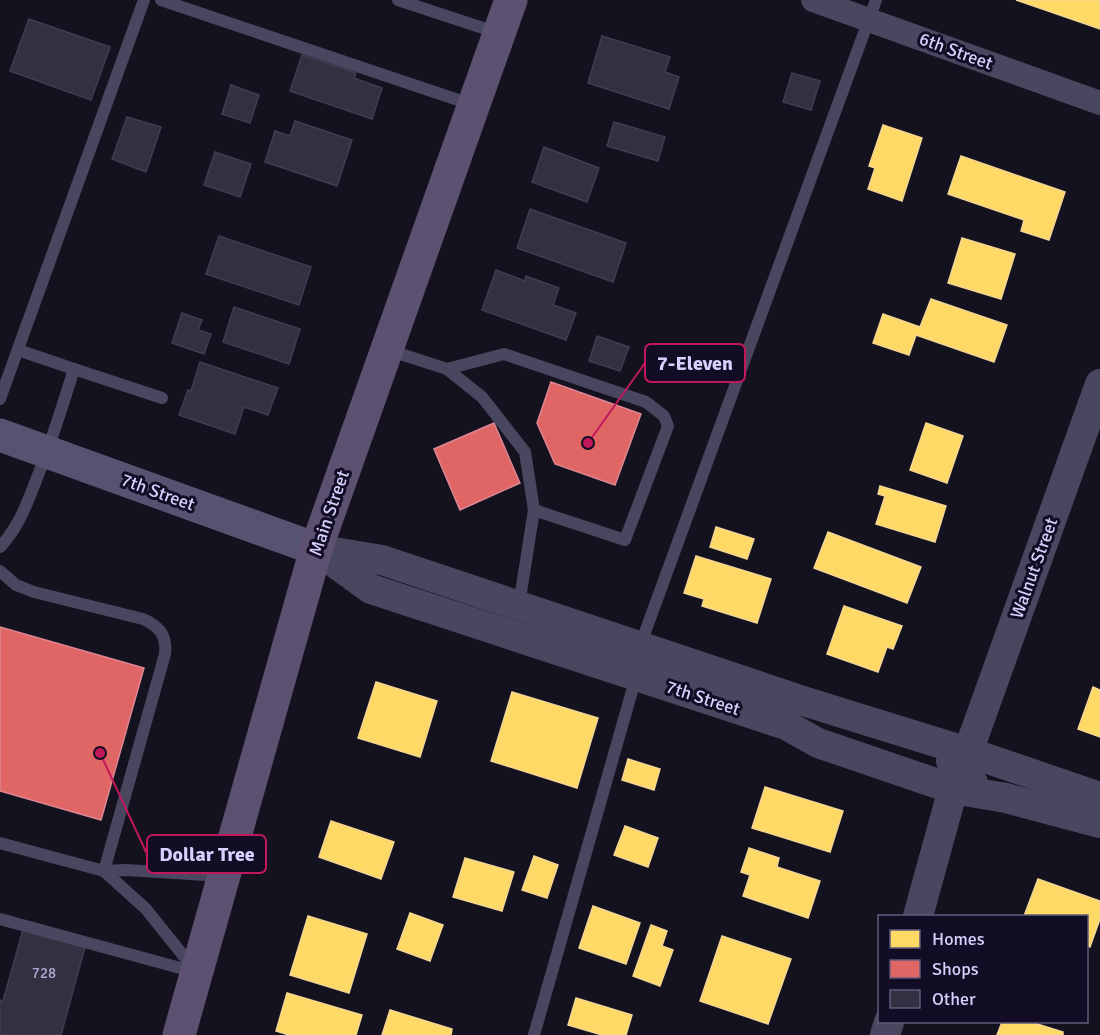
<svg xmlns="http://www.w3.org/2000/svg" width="1100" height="1035" font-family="Signika,sans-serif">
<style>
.homes{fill:#ffd966;stroke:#f3d694;stroke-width:1.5}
.shops{fill:#e06666;stroke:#dd8694;stroke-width:1.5}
.building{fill:#333041;stroke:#413c53;stroke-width:1.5}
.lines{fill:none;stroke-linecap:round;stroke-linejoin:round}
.service{stroke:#494760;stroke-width:12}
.minor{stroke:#494760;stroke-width:24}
.tertiary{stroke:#494760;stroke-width:30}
.secondary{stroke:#565372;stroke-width:33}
.primary{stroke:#5d5171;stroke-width:33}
.labels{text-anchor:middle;stroke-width:6;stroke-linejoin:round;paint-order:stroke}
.number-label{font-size:15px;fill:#aea8d0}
.street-label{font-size:18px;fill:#d7d0ff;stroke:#120d24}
.leader{fill:none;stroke:#c2185b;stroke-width:2}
.callout-dot{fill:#c2185b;stroke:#120d24;stroke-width:2}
.callout{fill:#120d24;stroke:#c2185b;stroke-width:2}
.callout-label{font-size:20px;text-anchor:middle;font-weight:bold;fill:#d7d0ff}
</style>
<rect width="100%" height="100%" fill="#15121f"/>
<g class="homes">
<path d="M1016 0H1100V29Z"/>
<path d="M883 125 922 138 902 201 868 189 875 168 869 166Z"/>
<path d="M961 156 1065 192 1049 240 1021 231 1024 220 948 194Z"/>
<path d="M962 238 1015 254 1001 299 948 283Z"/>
<path d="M931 299 1007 325 994 362 916 335 909 355 873 343 883 314 920 327Z"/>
<path d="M926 423 963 436 947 483 910 470Z"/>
<path d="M880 486 946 506 935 542 876 524 885 496 878 494Z"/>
<path d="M716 527 754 539 747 559 710 547Z"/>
<path d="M828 532 921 567 907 603 814 568Z"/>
<path d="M696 556 771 579 757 623 702 606 704 599 684 593Z"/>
<path d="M844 606 902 626 893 649 887 647 878 672 827 654Z"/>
<path d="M376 682 437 701 420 757 358 738Z"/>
<path d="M1093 687 1100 690V737L1078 729Z"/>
<path d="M512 692 598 718 577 788 491 761Z"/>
<path d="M628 759 660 769 654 790 622 780Z"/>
<path d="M765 787 843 811 830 852 752 828Z"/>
<path d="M331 821 394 842 381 879 319 857Z"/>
<path d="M625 826 658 838 648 867 614 855Z"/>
<path d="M749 848 779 858 777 867 820 881 808 918 743 896 750 875 741 872Z"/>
<path d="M534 856 558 865 547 898 522 890Z"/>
<path d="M465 858 514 872 502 911 453 897Z"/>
<path d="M1038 879 1100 901V919L1090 947 1086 945V916H1024Z"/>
<path d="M593 906 640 923 626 964 579 948Z"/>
<path d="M410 913 443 925 430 961 397 949Z"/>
<path d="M308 916 367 934 349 993 290 975Z"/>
<path d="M651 925 667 931 662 946 673 950 660 986 633 976Z"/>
<path d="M722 936 791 959 768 1024 700 1001Z"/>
<path d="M287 993 362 1015 356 1035H289L276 1031Z"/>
<path d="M576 998 632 1015 626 1035H602L568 1025Z"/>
<path d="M390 1010 452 1029 451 1035H382Z"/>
<path d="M1002 1022H1031L1063 1032V1035H997Z"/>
</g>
<g class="shops">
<path d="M551 382 641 414 615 485 555 464 537 423Z"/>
<path d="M494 423 520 483 460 510 434 449Z"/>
<path d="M0 627 144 668 101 820 0 791Z"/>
</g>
<g class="building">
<path d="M29 19 110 47 91 100 10 71Z"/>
<path d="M602 36 670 57 665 72 679 77 669 109 588 83Z"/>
<path d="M302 55 356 73 354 78 382 88 372 119 290 91Z"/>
<path d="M792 73 820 81 811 110 783 102Z"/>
<path d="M231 85 259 95 250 123 222 114Z"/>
<path d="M127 117 161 127 146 172 112 159Z"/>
<path d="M295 121 352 140 337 186 265 162 275 131 290 136Z"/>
<path d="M614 122 665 137 658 161 607 146Z"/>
<path d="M544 147 599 168 587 202 532 182Z"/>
<path d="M215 152 251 164 240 197 204 185Z"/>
<path d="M530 209 626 243 613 282 517 248Z"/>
<path d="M219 236 311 267 299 305 206 274Z"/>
<path d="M496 270 525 281 526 276 559 288 553 305 576 313 566 340 482 310Z"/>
<path d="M234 307 300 329 289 364 223 342Z"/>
<path d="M182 313 202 320 198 330 211 334 204 354 172 343Z"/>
<path d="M597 336 629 347 620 371 589 361Z"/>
<path d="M200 362 278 388 268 415 244 407 235 434 179 415 188 390 191 391Z"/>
<path d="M23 930 85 947 61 1035H0V1000L3 1001Z"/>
</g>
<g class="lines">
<g class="service">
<path d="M161 0 473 105"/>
<path d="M398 0 498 33"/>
<path d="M18 350 74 369"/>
<path d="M388 350 447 369 482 397 525 452 534 510 519 605"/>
<path d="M447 369 504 354 646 402 664 416 668 426 625 540 534 510"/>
<path d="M0 399 144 0"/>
<path d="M0 547C18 528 26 506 35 483 50 446 62 408 74 369L162 398"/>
<path d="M0 571 16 585 34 592 143 619C159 626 167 635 165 654L104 871"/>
<path d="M640 646 876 0"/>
<path d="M0 843 104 871 126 870 222 876"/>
<path d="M104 871 146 909 194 969"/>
<path d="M0 919 195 972"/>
<path d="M534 1035 636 677"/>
</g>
<path class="minor" d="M813 0 1100 103"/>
<g class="tertiary">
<path d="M316 549 371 589 786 725 818 743 953 789 1006 798 1100 823"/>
<path d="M322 550 382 560 800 700 968 752 1100 797"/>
<path d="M951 761 959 760 968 752 1100 384"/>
<path d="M918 916 953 789 960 784 973 783"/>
<path d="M885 1035 889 1022"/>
</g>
<path class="secondary" d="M0 435 316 549"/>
<path class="primary" d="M179 1035 316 549 511 0"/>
</g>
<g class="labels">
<g class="number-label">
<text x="44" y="978">728</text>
</g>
<g class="street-label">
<text transform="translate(956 51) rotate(20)" y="6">6th Street</text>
<text transform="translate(158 492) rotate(20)" y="6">7th Street</text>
<text transform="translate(329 513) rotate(-71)" y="6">Main Street</text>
<text transform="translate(1034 568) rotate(-70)" y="6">Walnut Street</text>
<text transform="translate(703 698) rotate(18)" y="6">7th Street</text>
</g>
</g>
<path class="leader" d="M588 443L645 363M100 753L147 854"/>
<g class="callout-dot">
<circle cx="588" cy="443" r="6"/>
<circle cx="100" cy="753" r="6"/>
</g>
<g class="callout">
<rect x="645" y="344" width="100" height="38" rx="6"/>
<rect x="147" y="835" width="119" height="38" rx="6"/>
</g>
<g class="callout-label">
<text x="695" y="370">7-Eleven</text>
<text x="207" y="861">Dollar Tree</text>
</g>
<rect x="878" y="915" width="210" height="108" fill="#120d24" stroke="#615b7c" stroke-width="1.5"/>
<rect x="890" y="930" width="30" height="18" fill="#ffd966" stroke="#615b7c" stroke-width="1.5"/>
<text x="932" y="945" font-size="18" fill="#d7d0ff">Homes</text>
<rect x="890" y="960" width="30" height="18" fill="#e06666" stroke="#615b7c" stroke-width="1.5"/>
<text x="932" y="975" font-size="18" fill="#d7d0ff">Shops</text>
<rect x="890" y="990" width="30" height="18" fill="#333041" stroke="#615b7c" stroke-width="1.5"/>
<text x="932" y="1005" font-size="18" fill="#d7d0ff">Other</text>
</svg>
